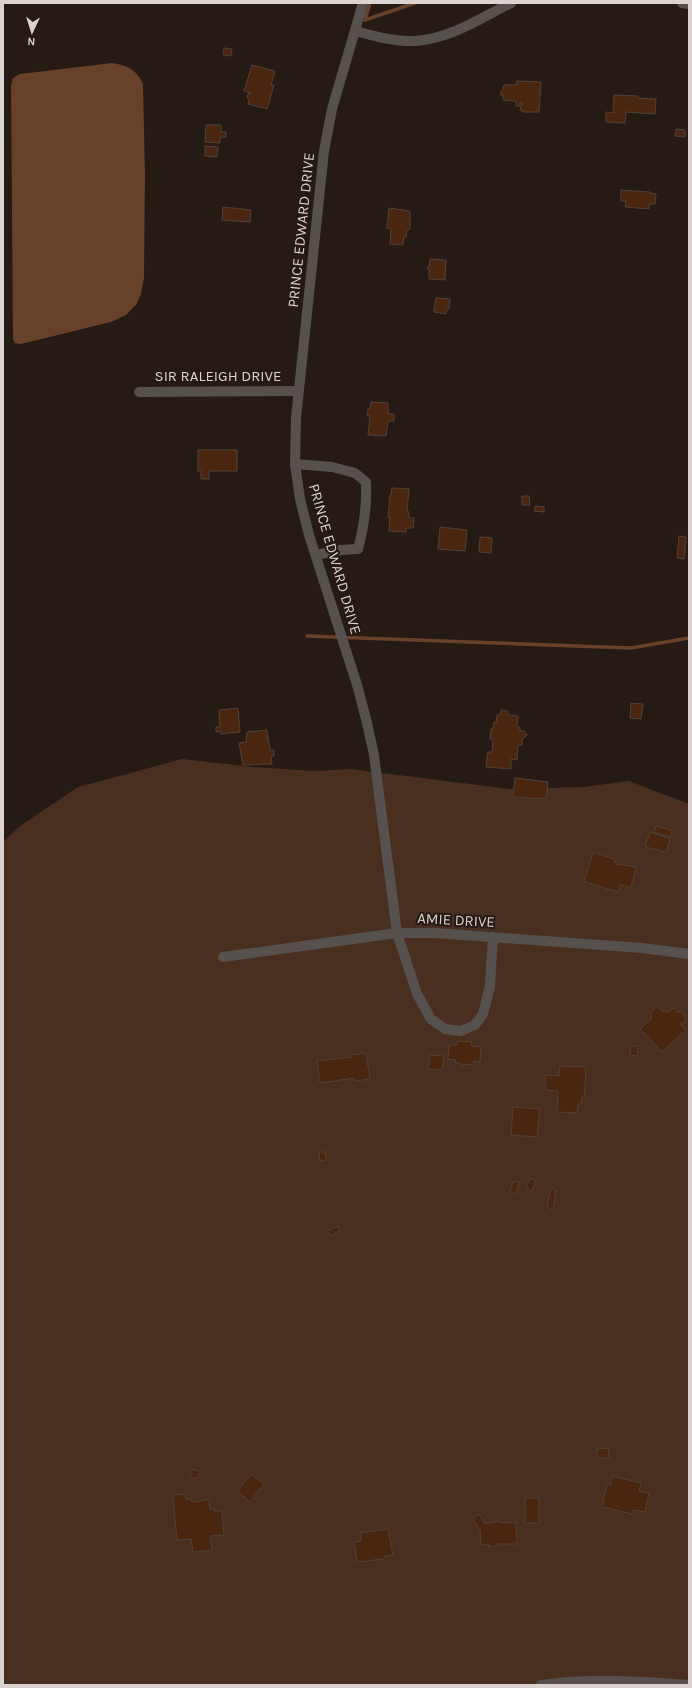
<svg xmlns="http://www.w3.org/2000/svg" width="692" height="1688" font-family="Karla,sans-serif">
<style>
.green{fill:#482f20}
.water{fill:#68412b}
.lines{fill:none;stroke-linecap:round;stroke-linejoin:round}
.stream{stroke:#68412b;stroke-width:3.5}
.building{fill:#4a2610;stroke:#4f423b}
.minor{stroke:#57514e;stroke-width:10}
.labels{text-anchor:middle;stroke-width:4;stroke-linejoin:round;paint-order:stroke}
.street-label{font-size:15px;fill:#dbd3cf;stroke:#261a14}
</style>
<rect width="100%" height="100%" fill="#261a14"/>
<path class="green" d="M182 759 253 767 313 771 351 769 511 789 583 787 629 781 689 804V1685H3V842L20 826 78 787Z"/>
<path class="water" d="M112 63C127 65 137 70 143 84L145 174 144 278 141 294 136 305 126 315 111 322 21 344 15 343 13 339 11 85 13 78 20 74Z"/>
<g class="lines">
<g class="stream">
<path d="M365 20 415 3"/>
<path d="M365 20 370 3"/>
<path d="M307 636 631 648 689 638"/>
</g>
</g>
<g class="building">
<path d="M224 48 232 49 231 56 223 55Z"/>
<path d="M252 65 275 71 271 85H274L267 109 248 104 249 100 247 98 248 94 251 93 244 91Z"/>
<path d="M517 81 541 82 539 112H523L520 110 522 103H520V106H516V101L503 100V95H500L504 85H516Z"/>
<path d="M614 95 638 96V98L656 99 655 114 626 112 625 123 606 122V112L615 113 613 111Z"/>
<path d="M206 125H221V132H226V137H220V143L205 142Z"/>
<path d="M676 129 685 130V137L675 136Z"/>
<path d="M205 146 218 147 217 157 205 156Z"/>
<path d="M621 190 650 192V193L656 194 655 204H649V209L625 207 626 201H621Z"/>
<path d="M223 207 251 210 250 222 222 220Z"/>
<path d="M389 208 410 211V229L407 231 406 237H404L403 245 390 244 391 229 387 228Z"/>
<path d="M430 259 446 260 445 280 429 279V270L427 268 429 266Z"/>
<path d="M436 298 450 299 449 309H447L446 314 434 312Z"/>
<path d="M371 402 388 403V414H394V421H388L386 436 368 435 370 416H367L368 409H370Z"/>
<path d="M198 450H237V471H209V479H201V471H198Z"/>
<path d="M392 488 409 489 407 511 409 512V518H414L413 528H406V532L389 531 390 518H388L390 495H391Z"/>
<path d="M522 496H529L530 505H522Z"/>
<path d="M535 506 544 507V512L534 511Z"/>
<path d="M440 527 467 530 465 551 438 549Z"/>
<path d="M679 536 686 537 684 559 677 558Z"/>
<path d="M480 537 492 538 491 553 479 552Z"/>
<path d="M631 703 643 704 641 719 630 718Z"/>
<path d="M238 708 240 732 221 734V731L216 732V727H220L219 710Z"/>
<path d="M501 710 508 711V715L518 716 517 726 520 728V731H524L527 735 522 740V745H518L517 760 511 759V769L486 767 488 752H492L493 739H490L491 729H493L494 722 496 723 497 715H500Z"/>
<path d="M267 730 270 750H274V756H271L272 764 243 765 239 743 246 742 247 732Z"/>
<path d="M515 778 548 782 546 799 513 797Z"/>
<path d="M656 826 672 830 670 837 654 832Z"/>
<path d="M650 832 670 839 666 852 645 847Z"/>
<path d="M593 852 614 859 616 864 636 867 631 888 621 885 618 892 584 882Z"/>
<path d="M657 1006 662 1011 669 1012 673 1008 678 1013 680 1011 686 1018 685 1020 686 1021 680 1024 686 1030 662 1052 640 1029 652 1018 650 1017 652 1015 650 1013Z"/>
<path d="M457 1041 472 1042 471 1046 481 1047 480 1062 474 1061V1064L462 1065 460 1063H455L456 1060 448 1059 449 1045H456Z"/>
<path d="M637 1045 638 1055 631 1056 630 1047Z"/>
<path d="M366 1053 370 1079 355 1081 354 1078 320 1083 317 1061 351 1057V1055Z"/>
<path d="M430 1055 444 1056 442 1070 428 1069Z"/>
<path d="M560 1066 586 1067 584 1097H582L581 1104H578L577 1113 557 1112 558 1091 545 1090 546 1075 559 1076Z"/>
<path d="M513 1107 540 1109 537 1137 511 1135Z"/>
<path d="M319 1152H325L326 1160 320 1161Z"/>
<path d="M530 1178 536 1181 532 1191 526 1188Z"/>
<path d="M513 1181 519 1183 516 1194 510 1192Z"/>
<path d="M552 1188 556 1191 553 1209 547 1207 550 1190Z"/>
<path d="M338 1226 340 1231 330 1236 327 1231Z"/>
<path d="M608 1448 609 1458H598L597 1449Z"/>
<circle cx="195" cy="1474" r="4.5"/>
<path d="M251 1474 264 1484 250 1502 237 1491Z"/>
<path d="M612 1476 641 1483 639 1491 649 1493 645 1512 633 1510 632 1514 602 1507 607 1484 610 1485Z"/>
<path d="M182 1494 186 1497V1499H191V1501L195 1502 209 1499 210 1509H214V1511H220V1512H222L224 1535 210 1536 212 1550 193 1552 191 1539 177 1540 173 1498 176 1495Z"/>
<rect x="525" y="1498" width="14" height="25"/>
<path d="M476 1515H480L485 1524 500 1521 501 1523 516 1522 517 1544H497V1546L489 1547V1544L481 1545 480 1529 474 1522V1517Z"/>
<path d="M388 1529 393 1555 386 1556 383 1559 357 1562 354 1542 361 1541 360 1533Z"/>
</g>
<g class="lines">
<g class="minor">
<path d="M363 3 332 109 324 151 296 418 295 464 300 499 309 535 358 688 367 723 374 755 397 933 417 994 431 1019 445 1029 461 1031 475 1025 483 1014 490 986 493 937"/>
<path d="M682 3 689 4"/>
<path d="M355 31C374 36 395 42 415 41 450 39 481 18 511 3"/>
<path d="M139 392 298 391"/>
<path d="M295 464 332 467 355 473 366 482C367 505 364 527 358 549L340 550 316 555"/>
<path d="M223 957 397 933H435L642 948 689 954"/>
<path d="M541 1685C590 1678 639 1681 689 1685"/>
</g>
</g>
<g class="labels">
<g class="street-label">
<text transform="translate(301 230) rotate(-84)" y="5">PRINCE EDWARD DRIVE</text>
<text x="218" y="381">SIR RALEIGH DRIVE</text>
<text transform="translate(335 559) rotate(74)" y="5">PRINCE EDWARD DRIVE</text>
<text transform="translate(456 920) rotate(3)" y="5">AMIE DRIVE</text>
</g>
</g>
<rect width="692" height="1688" fill="none" stroke="#dbd3cf" stroke-width="8"/>
<g transform="translate(32 32) rotate(184)" stroke="#261a14" stroke-width="3" paint-order="stroke">
<path d="M0-3L7 15L0 10L-7 15Z" fill="#dbd3cf"/>
<text y="-6" font-size="11" font-weight="bold" text-anchor="middle" fill="#dbd3cf">N</text>
</g>
</svg>
